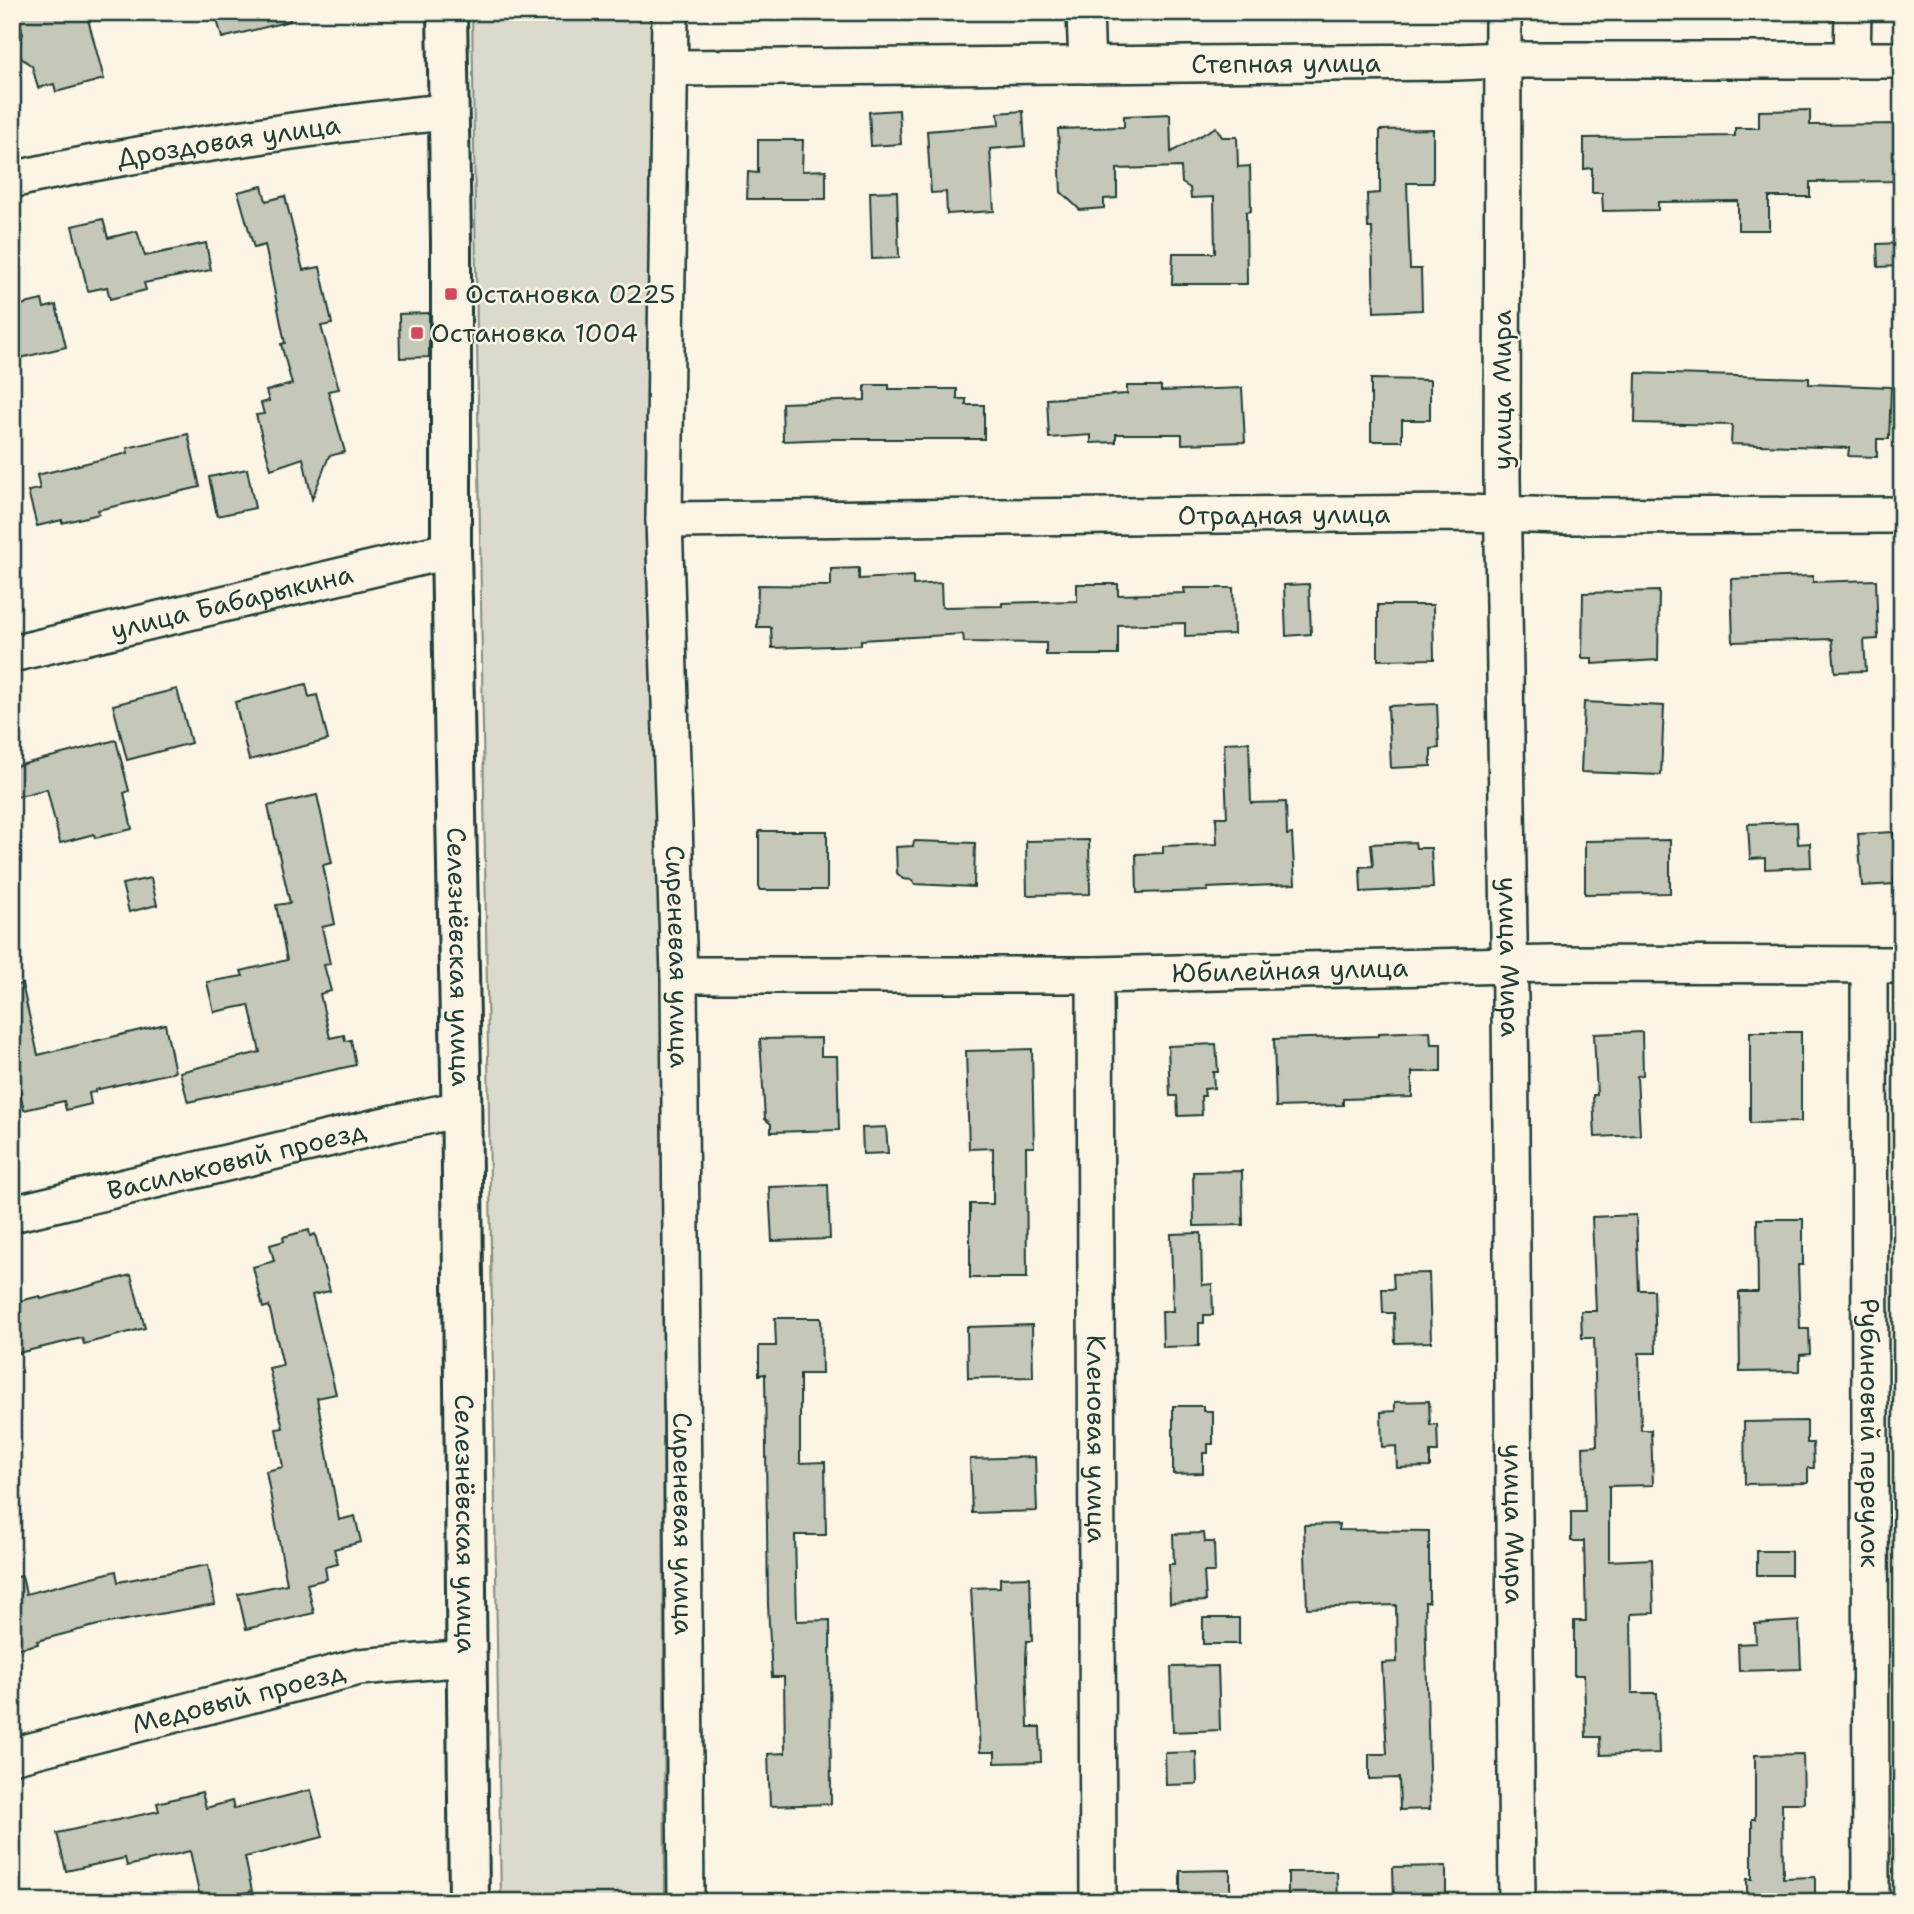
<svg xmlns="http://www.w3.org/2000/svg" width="1914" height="1914" font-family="'Shantell Sans',sans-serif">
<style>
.green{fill:#dcdacc;stroke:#7e8c80;stroke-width:2}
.building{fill:#c5c7b9;stroke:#1f3d34;stroke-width:2}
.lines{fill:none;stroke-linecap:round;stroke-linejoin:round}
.minor-casing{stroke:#1f3d34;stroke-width:40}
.tertiary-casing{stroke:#1f3d34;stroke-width:44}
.minor{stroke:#fcf5e5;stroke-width:35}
.tertiary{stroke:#fcf5e5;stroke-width:38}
.poi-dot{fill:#d1495b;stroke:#fcf5e5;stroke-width:2.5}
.labels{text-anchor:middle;stroke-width:5;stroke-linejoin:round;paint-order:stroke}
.street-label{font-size:26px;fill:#1f3d34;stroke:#fcf5e5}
.poi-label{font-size:26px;fill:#1f3d34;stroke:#fcf5e5;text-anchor:start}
</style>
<rect width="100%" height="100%" fill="#fcf5e5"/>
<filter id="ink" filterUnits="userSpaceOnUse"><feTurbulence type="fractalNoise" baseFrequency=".0143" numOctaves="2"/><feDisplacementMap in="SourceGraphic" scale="14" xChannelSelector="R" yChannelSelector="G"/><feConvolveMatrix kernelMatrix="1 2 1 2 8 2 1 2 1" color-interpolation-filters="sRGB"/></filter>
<g filter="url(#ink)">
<path class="green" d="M472 12H654L661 951 665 1902H501Z"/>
<g class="building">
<path d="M17 12H86L104 79 56 92 54 84 38 88 32 66 21 58 19 50 23 34Z"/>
<path d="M215 12H289L290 21 222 38Z"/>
<path d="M899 110 901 144 871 146 869 112Z"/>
<path d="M1810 110V125L1902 124V181L1810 182V197H1769V230H1738V201L1658 202V210L1603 211 1602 193H1592V168L1584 169V138L1735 136V128H1759V111Z"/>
<path d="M1023 111 1025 146 990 149 994 211 947 214 946 192 931 193 927 131 999 125 998 113Z"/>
<path d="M1170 114 1171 152 1216 127 1222 137H1237L1238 167 1250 166 1251 211 1246 212 1247 284H1172L1173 253H1215L1214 197 1191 198 1190 188 1182 183 1181 167 1117 169V198L1104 199V208L1080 210 1061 192 1058 129 1124 127V116Z"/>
<path d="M1433 129V183H1407L1410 269H1421L1422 310 1374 312 1372 228H1368L1367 194 1380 193V130Z"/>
<path d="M758 140H803L802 171 826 170V199H747L748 172 758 173Z"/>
<path d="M262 186 266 201 285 196 303 270 320 267 332 324 321 326 339 389 328 391 345 452 329 456 312 499 303 458 271 469 256 415 264 414 261 403 269 401 266 391 292 384 281 344 285 343 265 245 254 248 238 192Z"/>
<path d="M897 191 899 258 872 259 870 192Z"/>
<path d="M103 219 108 238 137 231 145 256 206 243 211 270 144 283 146 290 110 299 107 287 88 291 72 226Z"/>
<path d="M1902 243V266L1878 267 1877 244Z"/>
<path d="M42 300 44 308 56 305 66 347 12 360V307Z"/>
<path d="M429 313V357L400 358 399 314Z"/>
<path d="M1636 373 1809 378V384L1891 387 1889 439H1877V457L1848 456 1849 448 1731 444 1732 425 1635 423Z"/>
<path d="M1371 379 1430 380V420H1402V441H1371Z"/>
<path d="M865 385H889V389H957V399H966V405H984V439H834L783 441 782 403 865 400Z"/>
<path d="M1127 386H1161V391L1242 388 1245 442 1182 444V434H1116V442L1091 443V435L1049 438 1047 399 1127 394Z"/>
<path d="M188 434 200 487 98 510 99 514 62 523V520L37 526 28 491 40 489 37 475 128 453 127 448Z"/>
<path d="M247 469 255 508 217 516 209 477Z"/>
<path d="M859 568V579L913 576V585L941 583 942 607 1002 606V603L1077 601V584H1118V595L1185 593 1184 588H1233L1234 634 1185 636V623L1118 625V655H1046V643L964 642 963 634 861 640V645L772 648 771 627H757L758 585 831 586V569Z"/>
<path d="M1813 576V582L1876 580 1878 639 1864 640 1866 671 1835 672 1832 639 1733 642 1731 579Z"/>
<path d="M1309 584 1311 634 1286 636 1284 585Z"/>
<path d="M1659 591 1658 660 1592 664V658H1582L1583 593Z"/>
<path d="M1378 605H1433L1434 659 1378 660Z"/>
<path d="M306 684 309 697 317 695 328 740 249 760 235 702Z"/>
<path d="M177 689 191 743 127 760 113 705Z"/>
<path d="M1584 702 1664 706 1661 775 1581 772Z"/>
<path d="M1437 704 1439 748 1431 749V766L1391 768 1388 706Z"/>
<path d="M116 740 129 791 124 793 132 829 95 838 94 834 60 843 47 789 12 798V767Z"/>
<path d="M1249 742 1251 803 1286 802 1287 835 1292 834 1295 884 1207 888 1208 891 1137 893 1136 854 1163 853V846L1217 844 1216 817H1227L1224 743Z"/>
<path d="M317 795 332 863 323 865 335 924 322 927 330 964 324 965 331 991 320 994 330 1038 344 1035 345 1041 351 1040 356 1065 188 1102 180 1072 260 1052 249 1005 214 1012 207 982 243 976 241 971 287 960 276 905 290 903 268 806Z"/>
<path d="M1797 822 1798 844 1810 843 1811 867 1765 869V858L1750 859 1748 824Z"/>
<rect x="759" y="831" width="68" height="59"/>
<path d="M1893 832 1895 849 1902 848V879H1894L1895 884 1862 886 1858 834Z"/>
<path d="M1089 840 1090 894 1027 895 1026 841Z"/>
<path d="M1670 840V893L1585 894V841Z"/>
<path d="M914 841 975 843 974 887 915 884 912 880 903 879 897 873 896 847 913 846Z"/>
<path d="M1415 842 1416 848H1431L1433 888 1361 892 1360 867 1373 866 1371 844Z"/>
<path d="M151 878 157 905 129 912 122 884Z"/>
<path d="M22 984 38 1055 165 1024 175 1072 95 1090V1092L89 1093 91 1104 66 1110 64 1101 24 1110 12 1060V986Z"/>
<path d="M1430 1031 1431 1044H1441V1072H1412V1097L1343 1099V1105L1276 1107 1274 1039 1379 1036V1033Z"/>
<path d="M1642 1032 1643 1075 1637 1076 1640 1135 1595 1137 1593 1095H1597L1594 1034Z"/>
<path d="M1750 1032H1801V1122L1750 1123Z"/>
<path d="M821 1038V1056H837L839 1130 771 1132V1124L765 1119 760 1039Z"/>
<path d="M1216 1044 1218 1072H1213L1214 1088 1204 1089 1205 1096H1201L1202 1115 1178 1116 1177 1096H1170L1168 1046Z"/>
<path d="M1032 1049 1034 1147H1026L1027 1278H970V1204H993V1148L969 1149 966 1051Z"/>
<path d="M886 1127 888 1153 863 1154 862 1128Z"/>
<path d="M1242 1171 1243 1225 1194 1226 1193 1172Z"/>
<path d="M828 1185 830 1239 772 1241 769 1187Z"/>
<path d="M1636 1215 1639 1290H1654L1656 1353H1639L1641 1430H1651L1653 1485 1609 1486V1561L1652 1559 1654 1613 1631 1614 1632 1693H1657L1659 1753 1601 1755 1600 1737H1586L1584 1675H1574V1621H1586L1584 1541H1571V1512H1585L1583 1447 1597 1446 1594 1338H1582L1581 1311H1596L1592 1217Z"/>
<path d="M1757 1219H1803V1265H1798L1800 1329H1809L1810 1354 1800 1355V1371L1740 1372 1739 1292H1758Z"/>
<path d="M309 1230 310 1236 315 1234 330 1291 312 1295 336 1394 317 1398 339 1520 355 1516 361 1542 334 1549 338 1564 325 1567 327 1579 307 1584 314 1613 246 1629 238 1594 287 1584 266 1471 283 1467 276 1429 283 1428 269 1368 283 1365 269 1306 263 1308 253 1267 274 1261 270 1245 284 1241 283 1237Z"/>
<path d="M1201 1233 1202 1285 1212 1284 1213 1315H1204V1323H1199V1346L1163 1347 1162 1311H1173L1171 1234Z"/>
<path d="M1429 1273 1431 1342 1395 1343 1394 1313H1383L1382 1289H1394L1393 1274Z"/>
<path d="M131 1275 145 1328 84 1344 82 1338 18 1353 12 1329V1303L40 1296 41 1299Z"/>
<path d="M775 1318H821L822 1374H800V1463L825 1462 826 1535H795L797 1621 830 1620 831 1804 770 1806 768 1754 785 1753 784 1677H772L768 1605 765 1374 759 1375V1346H776Z"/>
<path d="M1032 1325 1033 1377 968 1378 967 1327Z"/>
<path d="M1429 1401 1430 1425 1437 1424 1438 1452H1430V1467L1397 1468 1396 1446 1382 1447 1381 1412 1395 1411V1402Z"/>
<path d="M1173 1406H1203V1411H1213V1444H1208V1453H1203V1473L1173 1474Z"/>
<path d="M1807 1421V1443H1813L1814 1468H1808V1483L1745 1484 1744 1422Z"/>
<path d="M1035 1457 1037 1511 972 1513 970 1459Z"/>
<path d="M1339 1524V1530L1429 1531V1602H1425L1430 1809 1400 1810 1399 1778 1369 1779V1754H1387L1382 1663 1397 1662 1396 1605 1307 1608 1304 1525Z"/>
<path d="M1204 1533 1205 1542H1214L1215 1572H1204L1206 1601 1170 1603 1169 1564H1174L1173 1534Z"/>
<rect x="1757" y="1551" width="34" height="24"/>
<path d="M208 1565 215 1604 98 1625 37 1641 38 1644 12 1650V1578L22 1576 26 1594 116 1571 118 1582Z"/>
<path d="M1030 1577 1032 1641H1027L1026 1659 1028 1727H1040L1041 1762 995 1763V1752H980L971 1588 1000 1587V1578Z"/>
<rect x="1203" y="1618" width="36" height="26"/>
<path d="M1799 1621 1801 1669 1739 1671 1738 1644 1756 1643 1755 1624Z"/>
<path d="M1218 1666 1220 1730 1173 1732 1171 1667Z"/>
<path d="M1196 1752 1197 1784 1166 1785 1165 1753Z"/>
<path d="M1803 1754 1804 1803H1782L1783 1878 1815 1877V1902H1747V1879H1752V1819H1755V1755Z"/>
<path d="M311 1790 323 1837 245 1857 252 1891 201 1902 190 1851 127 1866 125 1858 66 1871 57 1833 159 1811 157 1803 202 1792 206 1808 232 1801 234 1809Z"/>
<path d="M1446 1866V1902H1394L1393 1867Z"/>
<path d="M1230 1870V1902H1180V1871Z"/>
<path d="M1288 1872H1337L1338 1902H1288Z"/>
</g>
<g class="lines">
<g class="minor-casing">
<g id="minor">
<path id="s1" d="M670 12 664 520 679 975 686 1902"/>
<path d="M1085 12 1087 65"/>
<path id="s2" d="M1503 12 1502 476 1510 1001 1517 1902"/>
<path d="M1852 60 1853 12"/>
<path id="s3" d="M670 68 1457 62 1503 60H1902"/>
<path id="s4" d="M12 180C93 161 176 148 258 136 321 127 384 117 448 112"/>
<path id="s5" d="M664 520 1465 513 1561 516 1902 515"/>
<path id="s6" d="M12 654 451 550"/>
<path id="s7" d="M1869 966 1871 1902"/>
<path id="s8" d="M679 975H1095L1551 964 1902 965"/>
<path id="s9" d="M1095 975 1098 1902"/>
<path id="s10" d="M12 1214 394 1123 461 1109"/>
<path id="s11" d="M12 1756 359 1667 468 1658"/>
</g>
</g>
<g class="tertiary-casing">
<g id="tertiary">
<path id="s12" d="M447 12 451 241V550L461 1074 469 1902"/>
</g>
</g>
<use href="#minor" class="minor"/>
<use href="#tertiary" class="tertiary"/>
</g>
</g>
<g class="poi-dot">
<rect x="444" y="287" width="14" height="14" rx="3.5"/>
<rect x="410" y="326" width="14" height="14" rx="3.5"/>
</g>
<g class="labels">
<g class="street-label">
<text dy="9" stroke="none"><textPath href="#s3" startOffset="616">Степная улица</textPath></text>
<text dy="9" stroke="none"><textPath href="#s4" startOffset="220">Дроздовая улица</textPath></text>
<text transform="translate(1502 390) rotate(-90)" y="9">улица Мира</text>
<text dy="9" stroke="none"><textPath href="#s5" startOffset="620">Отрадная улица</textPath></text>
<text dy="9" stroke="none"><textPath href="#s6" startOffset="226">улица Бабарыкина</textPath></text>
<text dy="9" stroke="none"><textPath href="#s12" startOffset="945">Селезнёвская улица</textPath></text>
<text dy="9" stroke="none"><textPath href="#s1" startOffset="945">Сиреневая улица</textPath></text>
<text dy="9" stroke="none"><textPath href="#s2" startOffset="945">улица Мира</textPath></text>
<text dy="9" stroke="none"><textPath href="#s8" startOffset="611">Юбилейная улица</textPath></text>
<text dy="9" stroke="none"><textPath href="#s10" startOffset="231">Васильковый проезд</textPath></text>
<text dy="9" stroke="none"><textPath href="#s7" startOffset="467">Рубиновый переулок</textPath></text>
<text dy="9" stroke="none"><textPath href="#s9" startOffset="464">Кленовая улица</textPath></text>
<text dy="9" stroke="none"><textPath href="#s12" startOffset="1512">Селезнёвская улица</textPath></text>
<text dy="9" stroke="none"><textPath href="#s1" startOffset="1512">Сиреневая улица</textPath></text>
<text dy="9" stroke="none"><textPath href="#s2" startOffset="1512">улица Мира</textPath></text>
<text dy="9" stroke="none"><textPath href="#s11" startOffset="234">Медовый проезд</textPath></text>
</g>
<g class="poi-label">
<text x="465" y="303">Остановка 0225</text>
<text x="431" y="342">Остановка 1004</text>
</g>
</g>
<rect width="1914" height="1914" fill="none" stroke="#fcf5e5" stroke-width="42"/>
<rect x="21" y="21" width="1872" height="1872" fill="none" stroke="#1f3d34" stroke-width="2.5" filter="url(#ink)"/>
</svg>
